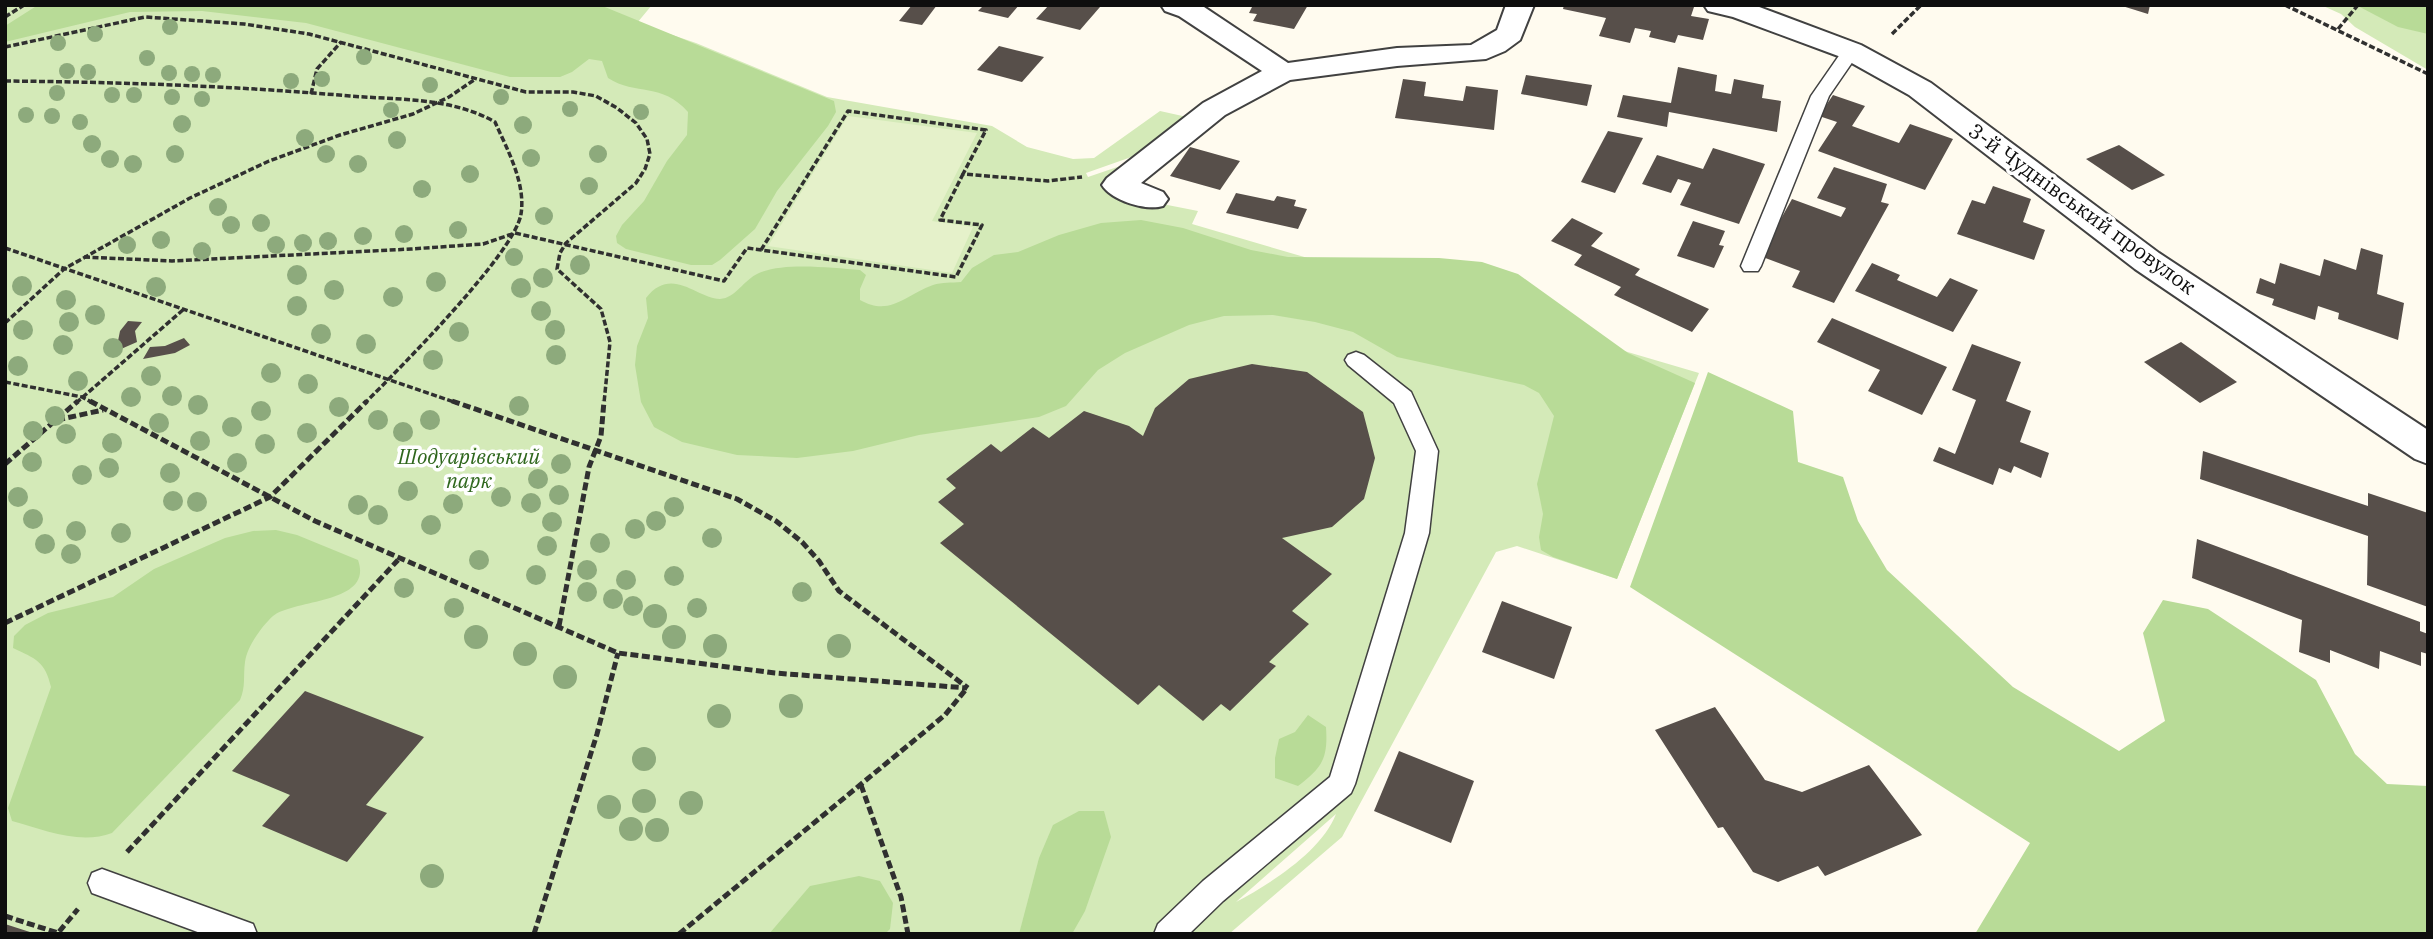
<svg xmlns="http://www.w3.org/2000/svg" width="2433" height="939" font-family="'IBM Plex Serif',serif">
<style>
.green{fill:#d4eab8;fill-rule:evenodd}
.forest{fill:#b8db97}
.pitch{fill:#e5f1ca}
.building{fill:#574f4a}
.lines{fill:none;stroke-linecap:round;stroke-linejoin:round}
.lane-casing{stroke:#414141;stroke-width:3}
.street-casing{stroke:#414141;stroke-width:4}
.path-far1{stroke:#303030;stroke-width:3.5;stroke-dasharray:6 2.5;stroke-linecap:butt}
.path{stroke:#303030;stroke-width:5;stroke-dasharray:8 3.5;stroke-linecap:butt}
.lane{fill:#fff;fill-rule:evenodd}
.street{fill:#fff;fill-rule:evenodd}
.tree{fill:#8daa7c}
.labels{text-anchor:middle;stroke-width:7;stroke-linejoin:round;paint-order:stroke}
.street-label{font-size:21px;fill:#0e0e0e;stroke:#fff}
.park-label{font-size:21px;font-style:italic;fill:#2f671d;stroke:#fff}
</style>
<rect width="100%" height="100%" fill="#fffbef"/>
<g class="green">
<path d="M5 5H652L637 23 696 43 827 97 992 126 1027 147 1073 159 1094 158 1160 111 1187 117 1137 155 1086 173 1088 177 1129 163 1132 198 1198 211 1192 224 1699 373 1617 579 1517 546 1496 552 1342 837 1229 934H5ZM1336 814C1322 851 1270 884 1236 902Z"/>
<path d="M2321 5H2428V70L2355 27 2341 14Z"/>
</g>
<g class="forest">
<path d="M38 5H600L834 101 836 112 828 126 777 191 755 229 720 260 712 265H691L626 249 617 243 616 236 622 225 644 201 667 161 687 135 688 112C662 82 636 96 608 78L602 61 589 59 572 72 560 77H510L306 23 202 11 130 12 5 42V26Z"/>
<path d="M2356 5H2428V34L2398 27Z"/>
<path d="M1141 220 1183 228 1251 250 1288 257 1439 258 1482 262 1518 274 1628 353 1695 383 1617 579 1553 557 1541 550 1539 537 1543 514 1537 484 1554 416 1539 393 1524 385 1397 357 1353 332 1315 322 1273 315 1224 316 1189 325 1125 353 1098 370 1066 406 1039 417 919 435 853 451 797 458 737 455 682 442 654 427 641 402 635 365 637 346 648 318 646 298C672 265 697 299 720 299 736 298 743 280 759 273 785 262 831 268 860 270L866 275 860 289V300C890 317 905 295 933 285 942 282 952 283 961 282L972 268 994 255 1018 252 1059 235 1101 223Z"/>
<path d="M1708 372 1793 411 1798 462 1843 477 1858 521 1887 570 2013 687 2119 751 2165 721 2143 633 2163 600 2208 609 2316 680 2355 754 2387 784 2428 786V934H1975L2030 843 1630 587Z"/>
<path d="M276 530 297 535 358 560C374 604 294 599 273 616 261 627 247 647 245 662 243 677 246 686 240 700L112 833C80 845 44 830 12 821L8 808 51 687C45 661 36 659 13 648L14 636 25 625 48 613 113 597 154 569 225 538 253 531Z"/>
<path d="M1308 715 1326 727C1328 758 1323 767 1298 786L1275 778V758L1279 739 1295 732Z"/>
<path d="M1079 811H1104L1111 837 1085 911 1072 934H1019L1039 858 1053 825Z"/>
<path d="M859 876 880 881 893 903 890 929 885 934H769L810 886Z"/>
</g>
<path class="pitch" d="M848 116 977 133 932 221 973 227 952 273 768 246Z"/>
<g class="building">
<path d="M912 5H937L922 25 899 21Z"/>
<path d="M984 5H1019L1008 18 978 11Z"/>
<path d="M1049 5H1093L1100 7 1080 30 1036 19Z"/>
<path d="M1253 5H1308L1294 29 1253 21 1257 14 1249 13Z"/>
<path d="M1564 5H1685L1694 7 1691 16 1709 19 1703 40 1678 35 1675 43 1649 37 1651 31 1635 28 1630 43 1599 36 1606 18 1563 9Z"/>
<path d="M2119 5H2150L2148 14Z"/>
<path d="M999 46 1044 57 1022 82 977 70Z"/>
<path d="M1678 67 1717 75 1715 91 1731 94 1734 79 1764 85 1762 98 1781 101 1777 132 1669 112 1667 127 1617 117 1623 95 1671 103Z"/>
<path d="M1526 75 1592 85 1587 106 1521 94Z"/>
<path d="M1403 79 1426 82 1424 96 1463 101 1466 86 1498 90 1494 130 1395 118Z"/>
<path d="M1833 95 1865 106 1852 126 1899 143 1910 124 1953 139 1925 190 1818 151 1837 122 1819 116Z"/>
<path d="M1608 131 1643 138 1615 193 1581 182Z"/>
<path d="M2119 145 2165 175 2132 190 2086 159Z"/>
<path d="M1190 147 1240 161 1220 190 1170 176Z"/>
<path d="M1713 148 1765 164 1739 224 1680 205 1691 183 1678 179 1671 193 1642 184 1657 155 1703 169Z"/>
<path d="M1834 167 1887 184 1881 202 1889 204 1834 303 1792 287 1800 271 1760 256 1792 199 1841 217 1846 208 1817 198Z"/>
<path d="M1993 186 2031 199 2023 222 2045 230 2034 260 1957 234 1972 200 1985 204Z"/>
<path d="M1236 193 1274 201 1277 196 1296 200 1294 206 1307 209 1298 229 1226 213Z"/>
<path d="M1572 218 1603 233 1591 246 1640 269 1635 275 1709 309 1692 332 1614 295 1621 287 1574 265 1582 255 1551 241Z"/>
<path d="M1693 221 1725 231 1719 245 1724 246 1714 268 1677 256Z"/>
<path d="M2361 248 2383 255 2377 294 2404 303 2398 340 2338 319 2339 313 2318 306 2315 320 2272 305 2274 299 2256 293 2260 278 2275 284 2280 263 2320 276 2324 259 2356 270Z"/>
<path d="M1872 263 1900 275 1897 280 1937 297 1950 278 1978 290 1953 332 1855 291Z"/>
<path d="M1832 318 1947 367 1922 415 1868 391 1880 370 1817 342Z"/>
<path d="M128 321 142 322 135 331 137 342 121 349 118 341 120 331Z"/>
<path d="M184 338 190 345 175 353 143 359 150 347 165 346Z"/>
<path d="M2181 342 2237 382 2200 403 2144 362Z"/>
<path d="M1972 344 2021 362 2006 401 2031 411 2020 442 2049 453 2041 478 2014 466 2011 473 1999 468 1993 485 1933 461 1939 447 1955 454 1976 400 1952 390Z"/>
<path d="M1252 364 1307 372 1363 412 1375 458 1364 499 1332 527 1282 538 1332 574 1292 611 1309 624 1269 662 1276 666 1230 711 1221 704 1203 721 1159 685 1138 705 940 543 964 524 938 502 956 488 946 479 991 444 1001 452 1033 427 1049 438 1084 411 1129 426 1143 436 1155 408 1189 379Z"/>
<path d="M2203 451 2368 506V493L2428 513V607L2367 585 2368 536 2200 479Z"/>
<path d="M2197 539 2420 622V631L2428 634V654L2421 652V666L2380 651 2379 669 2330 650V663L2299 652 2302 620 2192 578Z"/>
<path d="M1502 601 1572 627 1554 679 1482 652Z"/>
<path d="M305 691 424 737 366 805 387 813 347 862 262 826 290 795 232 771Z"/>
<path d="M1715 707 1765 780 1802 792 1869 765 1922 835 1825 876 1818 866 1778 882 1753 872 1723 827 1718 828 1655 730Z"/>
<path d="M1399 751 1474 781 1451 843 1374 811Z"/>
<path d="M5 924 33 933V934H5Z"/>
</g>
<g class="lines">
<g class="lane-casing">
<g id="lane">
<path d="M1851 46 1860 51 1829 96 1761 266 1758 271H1744L1741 266 1811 96 1845 47Z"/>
<path d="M1356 352 1364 355 1411 392 1438 451 1429 533 1355 784 1351 793 1223 901 1189 934H1154L1158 924 1203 881 1330 777 1405 533 1416 451 1394 403 1348 365 1345 360 1348 355Z"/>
<path d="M102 869 253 924 257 934H203L92 893 88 883 92 873Z"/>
</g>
</g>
<g class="street-casing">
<g id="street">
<path d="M1161 5H1201L1288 63 1397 48 1471 45 1497 30 1506 5H1534L1520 40 1505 51 1486 59 1397 66 1290 80 1225 115 1141 183 1163 192 1168 199 1163 206C1146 211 1112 201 1102 185L1107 178 1203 103 1262 71 1179 16 1165 11Z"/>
<path d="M1704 5H1754L1861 45 1931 83 2159 253 2428 430V464L2415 459 2135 269 1909 95 1841 57 1733 17 1708 11Z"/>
</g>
</g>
<g class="path-far1">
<path d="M2285 5 2428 74"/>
<path d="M5 17 24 5"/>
<path d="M2338 29 2358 5"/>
<path d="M1892 34 1921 5"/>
<path d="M5 47 145 17 244 24 309 34 526 92H573L596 96 617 108 636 123 647 139 650 154 645 169 636 183 566 243 560 253 557 269 601 309 610 342 604 403"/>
<path d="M5 81C120 82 235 86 350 96 399 100 451 97 495 122 507 149 526 183 521 214 515 253 398 370 365 403"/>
<path d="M311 94 317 69 341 42"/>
<path d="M5 248 457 403"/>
<path d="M761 250 848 111 986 130 963 174 1048 181 1082 177"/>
<path d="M84 257 172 261 411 249 483 244 515 233 724 281 747 248 956 277 982 225 940 220 963 174"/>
<path d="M5 323 64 269 190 198 269 161 340 135 413 114 449 97 474 80"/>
<path d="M5 382 82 397 93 403"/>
<path d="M76 403 184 309"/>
</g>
<g class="path">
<path d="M90 401 315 521 618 653 775 673 967 688"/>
<path d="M452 401 737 499 776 521 802 542 819 561 839 591 968 688"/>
<path d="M57 420 103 410"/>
<path d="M5 464 78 401"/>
<path d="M5 623 270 497 367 401"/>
<path d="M559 626 589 467 601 436 604 401"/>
<path d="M861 785 901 897 908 934"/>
<path d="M127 852 398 560"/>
<path d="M5 916 58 933 78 909"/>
<path d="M534 934 597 734 618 653"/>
<path d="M679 934 945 715 967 688"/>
</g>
<use href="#lane" class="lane"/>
<use href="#street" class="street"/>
</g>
<g class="tree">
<circle cx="170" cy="27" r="8"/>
<circle cx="95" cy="34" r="8"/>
<circle cx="58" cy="43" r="8"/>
<circle cx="364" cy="57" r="8"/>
<circle cx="147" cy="58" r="8"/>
<circle cx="67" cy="71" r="8"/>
<circle cx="88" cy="72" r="8"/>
<circle cx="169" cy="73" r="8"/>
<circle cx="192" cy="74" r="8"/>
<circle cx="213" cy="75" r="8"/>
<circle cx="322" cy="79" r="8"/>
<circle cx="291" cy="81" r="8"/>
<circle cx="430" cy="85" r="8"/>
<circle cx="57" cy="93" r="8"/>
<circle cx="112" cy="95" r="8"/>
<circle cx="134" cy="95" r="8"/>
<circle cx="172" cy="97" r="8"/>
<circle cx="501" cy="97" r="8"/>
<circle cx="202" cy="99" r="8"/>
<circle cx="570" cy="109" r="8"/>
<circle cx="391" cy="110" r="8"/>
<circle cx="641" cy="112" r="8"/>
<circle cx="26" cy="115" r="8"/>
<circle cx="52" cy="116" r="8"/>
<circle cx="80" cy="122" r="8"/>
<circle cx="182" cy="124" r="9"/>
<circle cx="523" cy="125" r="9"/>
<circle cx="305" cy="138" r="9"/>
<circle cx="397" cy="140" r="9"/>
<circle cx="92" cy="144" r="9"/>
<circle cx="175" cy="154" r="9"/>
<circle cx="326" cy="154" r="9"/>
<circle cx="598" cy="154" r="9"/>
<circle cx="531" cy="158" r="9"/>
<circle cx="110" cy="159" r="9"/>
<circle cx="133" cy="164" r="9"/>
<circle cx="358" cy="164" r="9"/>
<circle cx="470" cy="174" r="9"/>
<circle cx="589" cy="186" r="9"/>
<circle cx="422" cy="189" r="9"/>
<circle cx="218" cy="207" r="9"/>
<circle cx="544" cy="216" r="9"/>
<circle cx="261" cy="223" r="9"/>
<circle cx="231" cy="225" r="9"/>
<circle cx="458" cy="230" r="9"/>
<circle cx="404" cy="234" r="9"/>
<circle cx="363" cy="236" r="9"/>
<circle cx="161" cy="240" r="9"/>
<circle cx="328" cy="241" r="9"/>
<circle cx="303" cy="243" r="9"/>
<circle cx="127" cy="245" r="9"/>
<circle cx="276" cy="245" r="9"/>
<circle cx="202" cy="251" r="9"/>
<circle cx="514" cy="257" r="9"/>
<circle cx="580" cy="265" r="10"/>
<circle cx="297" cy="275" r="10"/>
<circle cx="543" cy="278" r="10"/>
<circle cx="436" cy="282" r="10"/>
<circle cx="22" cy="286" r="10"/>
<circle cx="156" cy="287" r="10"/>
<circle cx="521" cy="288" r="10"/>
<circle cx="334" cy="290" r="10"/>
<circle cx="393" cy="297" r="10"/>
<circle cx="66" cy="300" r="10"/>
<circle cx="297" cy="306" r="10"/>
<circle cx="541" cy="311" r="10"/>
<circle cx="95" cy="315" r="10"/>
<circle cx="69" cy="322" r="10"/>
<circle cx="23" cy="330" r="10"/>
<circle cx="555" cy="330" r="10"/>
<circle cx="459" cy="332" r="10"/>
<circle cx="321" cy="334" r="10"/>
<circle cx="366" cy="344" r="10"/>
<circle cx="63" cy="345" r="10"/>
<circle cx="113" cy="348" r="10"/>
<circle cx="556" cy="355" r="10"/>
<circle cx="433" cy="360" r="10"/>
<circle cx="18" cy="366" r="10"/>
<circle cx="271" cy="373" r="10"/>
<circle cx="151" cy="376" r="10"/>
<circle cx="78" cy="381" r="10"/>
<circle cx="308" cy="384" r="10"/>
<circle cx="172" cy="396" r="10"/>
<circle cx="131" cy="397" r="10"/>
<circle cx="198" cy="405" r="10"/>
<circle cx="519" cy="406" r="10"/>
<circle cx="339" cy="407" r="10"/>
<circle cx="261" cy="411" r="10"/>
<circle cx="55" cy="416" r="10"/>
<circle cx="378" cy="420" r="10"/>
<circle cx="430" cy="420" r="10"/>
<circle cx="159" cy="423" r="10"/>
<circle cx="232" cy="427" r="10"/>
<circle cx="33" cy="431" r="10"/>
<circle cx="403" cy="432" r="10"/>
<circle cx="307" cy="433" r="10"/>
<circle cx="66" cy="434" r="10"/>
<circle cx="200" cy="441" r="10"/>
<circle cx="112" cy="443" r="10"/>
<circle cx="265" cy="444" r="10"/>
<circle cx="32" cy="462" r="10"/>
<circle cx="237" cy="463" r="10"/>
<circle cx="561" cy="464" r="10"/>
<circle cx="109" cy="468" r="10"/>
<circle cx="170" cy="473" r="10"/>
<circle cx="82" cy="475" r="10"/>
<circle cx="538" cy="479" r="10"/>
<circle cx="408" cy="491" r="10"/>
<circle cx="559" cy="495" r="10"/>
<circle cx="18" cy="497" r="10"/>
<circle cx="501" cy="497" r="10"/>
<circle cx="173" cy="501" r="10"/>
<circle cx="197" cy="502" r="10"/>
<circle cx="531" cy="503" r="10"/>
<circle cx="453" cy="504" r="10"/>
<circle cx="358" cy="505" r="10"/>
<circle cx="674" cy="507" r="10"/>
<circle cx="378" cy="515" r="10"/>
<circle cx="33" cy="519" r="10"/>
<circle cx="656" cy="521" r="10"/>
<circle cx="552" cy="522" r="10"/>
<circle cx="431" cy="525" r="10"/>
<circle cx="635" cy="529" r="10"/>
<circle cx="76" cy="531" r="10"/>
<circle cx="121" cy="533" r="10"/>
<circle cx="712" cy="538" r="10"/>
<circle cx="600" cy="543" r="10"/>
<circle cx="45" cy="544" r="10"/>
<circle cx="547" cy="546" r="10"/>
<circle cx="71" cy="554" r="10"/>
<circle cx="479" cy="560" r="10"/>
<circle cx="587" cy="570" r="10"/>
<circle cx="536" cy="575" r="10"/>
<circle cx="674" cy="576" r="10"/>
<circle cx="626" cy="580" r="10"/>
<circle cx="404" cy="588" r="10"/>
<circle cx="587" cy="592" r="10"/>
<circle cx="802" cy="592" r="10"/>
<circle cx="613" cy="599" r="10"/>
<circle cx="633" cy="606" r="10"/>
<circle cx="454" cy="608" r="10"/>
<circle cx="697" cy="608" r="10"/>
<circle cx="655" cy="616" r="12"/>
<circle cx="476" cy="637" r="12"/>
<circle cx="674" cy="637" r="12"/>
<circle cx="715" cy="646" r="12"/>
<circle cx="839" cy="646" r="12"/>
<circle cx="525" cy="654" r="12"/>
<circle cx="565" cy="677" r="12"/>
<circle cx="791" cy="706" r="12"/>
<circle cx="719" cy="716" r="12"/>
<circle cx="644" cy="759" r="12"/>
<circle cx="644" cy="801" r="12"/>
<circle cx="691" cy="803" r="12"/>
<circle cx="609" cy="807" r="12"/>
<circle cx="631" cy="829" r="12"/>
<circle cx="657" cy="830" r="12"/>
<circle cx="432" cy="876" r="12"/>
</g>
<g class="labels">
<g class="street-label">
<text transform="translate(2082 209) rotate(36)" y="7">3-й Чуднівський провулок</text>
</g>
<g class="park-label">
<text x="469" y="464">Шодуарівський<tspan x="469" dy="24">парк</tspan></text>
</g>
</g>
<rect width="2433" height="939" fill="none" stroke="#0e0e0e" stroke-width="14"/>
</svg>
